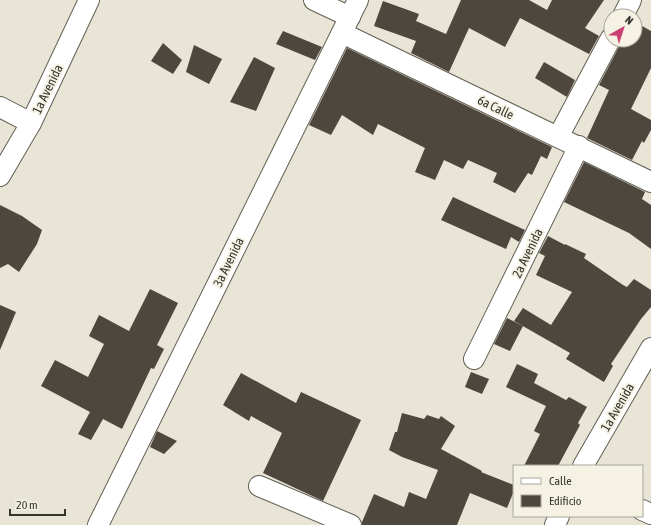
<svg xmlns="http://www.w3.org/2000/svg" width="651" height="525" font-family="'Asap Condensed',sans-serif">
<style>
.building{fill:#4e473d}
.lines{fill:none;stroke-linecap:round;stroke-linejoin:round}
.minor-casing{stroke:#625f53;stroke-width:22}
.minor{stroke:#fff;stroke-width:20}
.labels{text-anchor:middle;stroke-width:4;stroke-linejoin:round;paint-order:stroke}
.street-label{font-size:13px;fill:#34332e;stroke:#f5f2e4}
</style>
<rect width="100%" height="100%" fill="#e8e5d7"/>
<g class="building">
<path d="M461 0H529L547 10 552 0H604L585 28 599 36 589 54 520 18 505 47 469 28 449 72 411 53 416 41 374 26 383 1 419 14 416 21 446 34Z"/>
<path d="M635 22 651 31V68L631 109 651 120V130L644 143 642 141 632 160 587 138 609 90 599 85 621 43 622 40H635Z"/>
<path d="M283 31 322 47 315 60 276 44Z"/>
<path d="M163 43 182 60 173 74 151 61Z"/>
<path d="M194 45 222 59 209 84 186 72Z"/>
<path d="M347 48 552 147 547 159 541 156 532 175 528 173 515 193 493 182 497 173 468 160 463 169 444 160 435 180 415 172 425 148 378 124 373 135 342 115 331 135 309 125Z"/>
<path d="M254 57 275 68 256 111 230 102Z"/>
<path d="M544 62 575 80 567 97 535 78Z"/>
<path d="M584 162 645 192 642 199 651 205V249L629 233 564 202Z"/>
<path d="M453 197 525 230 519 242 511 237 506 249 441 220Z"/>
<path d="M0 205 22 216 42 230 37 244 19 272 8 264 0 268Z"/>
<path d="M548 236 565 245V244L586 254 584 258 623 285 627 287 634 279 651 290V307L641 319 611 364 613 366 604 382 566 359 570 353 514 321 523 308 551 325 572 292 536 275 545 256 539 253Z"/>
<path d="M150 289 178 303 157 345 164 349 154 369 151 368 122 429 103 419 91 440 78 434 90 412 41 386 55 360 88 377 104 344 89 336 99 315 129 331Z"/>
<path d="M0 305 16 312 0 350Z"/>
<path d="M507 318 523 326 510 351 494 344Z"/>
<path d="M517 364 538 374 534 383 566 400 569 397 587 407 578 423 580 425 558 466H524L540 434 534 431 546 406 506 387Z"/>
<path d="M471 372 489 379 482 394 465 387Z"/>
<path d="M241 373 296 403 301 392 361 420 323 501 263 473 282 433 251 416 249 421 223 405Z"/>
<path d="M402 413 424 419 427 415 439 419 441 416 455 426 441 449 482 471 481 472 514 485V491L507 508 470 493 457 525H362V522L374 494 404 507 409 492 426 499 438 470 402 457 389 450 395 432H397Z"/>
<path d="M157 431 177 441 164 454 150 447Z"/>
</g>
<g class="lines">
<g class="minor-casing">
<g id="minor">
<path d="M314 0 350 17"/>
<path d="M623 16 631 0"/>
<path d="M342 33 651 182"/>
<path d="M0 107 31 123"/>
<path d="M558 137 611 38"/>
<path d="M0 176 31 123 89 0"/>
<path d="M474 359 579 146"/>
<path d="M583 466 651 348"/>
<path d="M259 486 351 525"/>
<path d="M642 510 651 514"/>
<path d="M98 525 358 0"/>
<path d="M555 525 559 516"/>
</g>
</g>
<use href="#minor" class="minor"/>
</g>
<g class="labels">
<g class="street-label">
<text transform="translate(47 89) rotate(-64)" y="5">1a Avenida</text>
<text transform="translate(496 107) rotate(26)" y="5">6a Calle</text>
<text transform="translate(527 253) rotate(-64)" y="5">2a Avenida</text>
<text transform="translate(228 262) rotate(-64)" y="5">3a Avenida</text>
<text transform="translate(617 407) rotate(-60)" y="5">1a Avenida</text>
</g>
</g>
<rect x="513" y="465" width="130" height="52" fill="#f5f2e4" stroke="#a8a69b"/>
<rect x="521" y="478" width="20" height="6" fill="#ffffff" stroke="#a8a69b"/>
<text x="549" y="485" font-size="12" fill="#34332e">Calle</text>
<rect x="521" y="495" width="20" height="12" fill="#4e473d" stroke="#a8a69b"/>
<text x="549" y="505" font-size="12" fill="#34332e">Edificio</text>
<g transform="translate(623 28) rotate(39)"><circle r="19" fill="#f5f2e4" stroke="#a8a69b"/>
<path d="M0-3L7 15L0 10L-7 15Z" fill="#ca3e70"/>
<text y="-6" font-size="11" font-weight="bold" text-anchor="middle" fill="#34332e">N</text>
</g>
<path d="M10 509v6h55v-6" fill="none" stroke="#34332e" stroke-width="2"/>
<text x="16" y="509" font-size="12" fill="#34332e" stroke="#f5f2e4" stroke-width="3" paint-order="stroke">20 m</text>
</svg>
